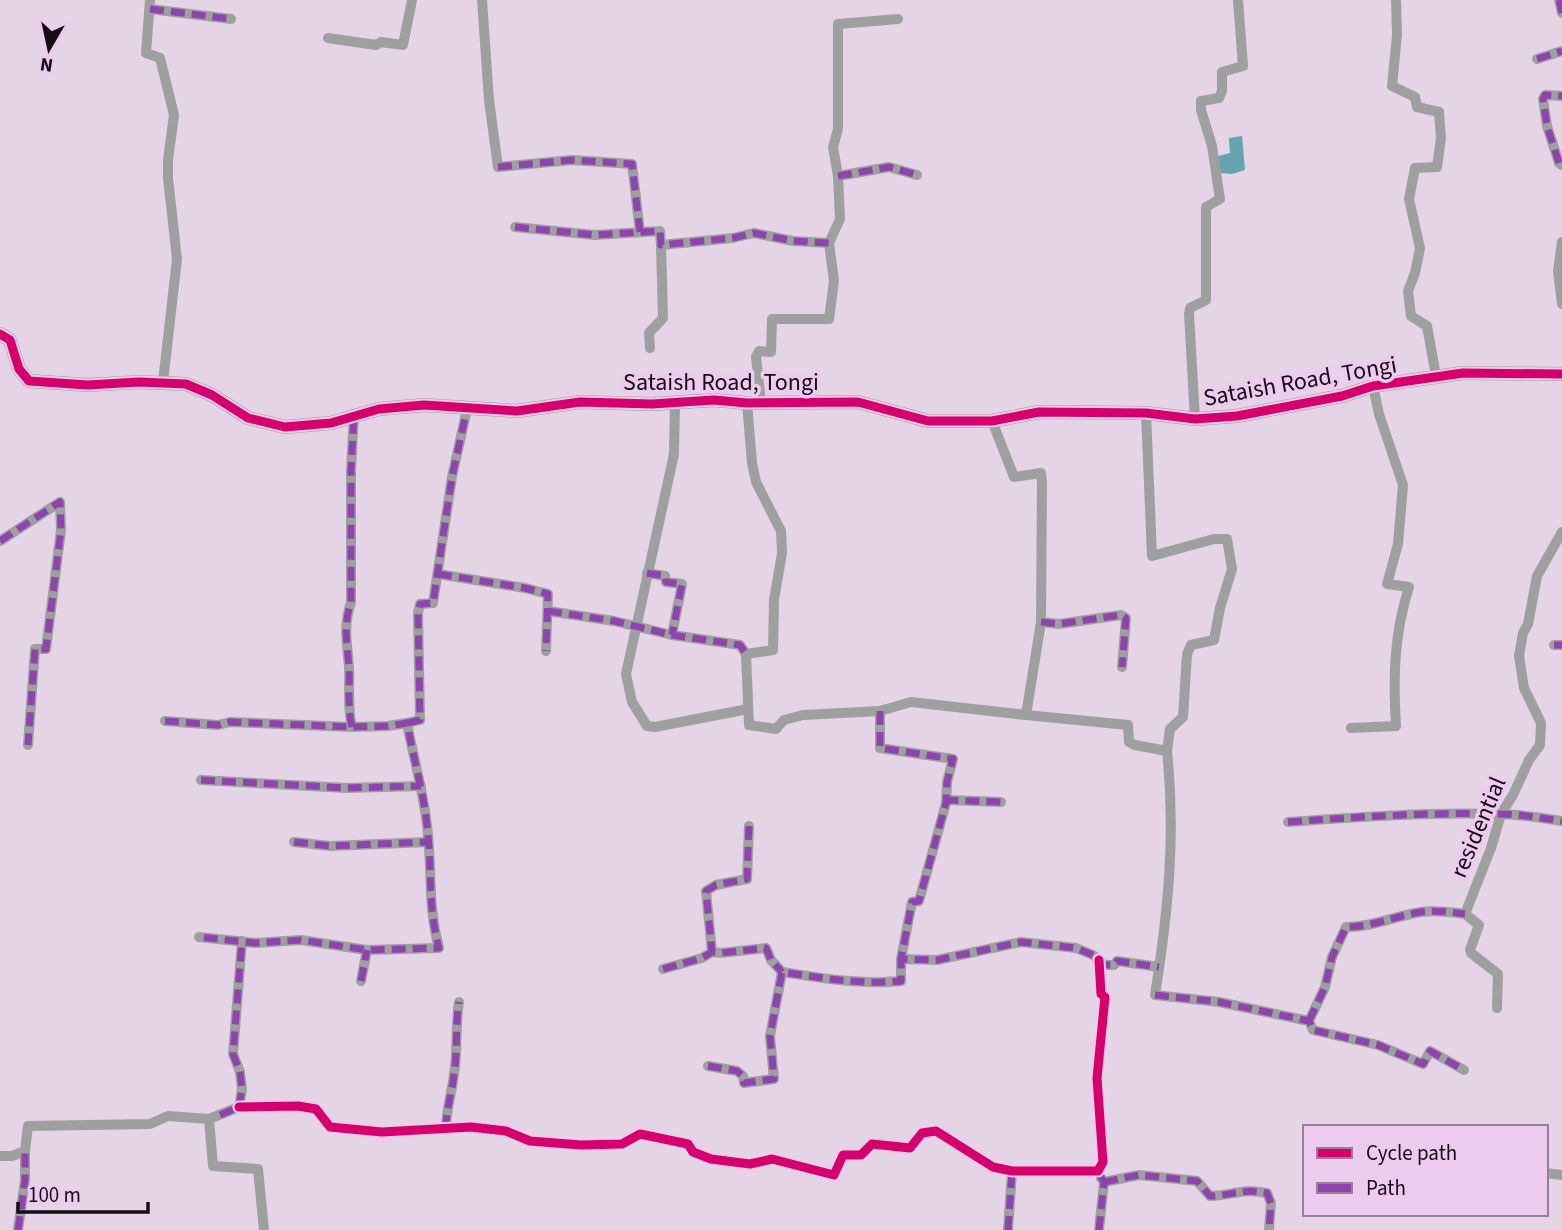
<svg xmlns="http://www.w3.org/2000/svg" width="1562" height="1230" font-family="'Source Sans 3',sans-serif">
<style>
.water{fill:#65a3af}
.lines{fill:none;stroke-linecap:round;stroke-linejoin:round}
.street{stroke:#9e9f9f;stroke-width:10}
.secondary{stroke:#9e9d9f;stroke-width:14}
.quiet{stroke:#8e44ad;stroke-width:7;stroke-dasharray:14 7;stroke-linecap:butt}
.cycleway-casing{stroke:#eccbee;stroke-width:13}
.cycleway{stroke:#d6006c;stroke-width:9}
.labels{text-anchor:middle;stroke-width:7;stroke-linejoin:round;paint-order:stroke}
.street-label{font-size:24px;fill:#170b17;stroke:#eccbee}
</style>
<rect width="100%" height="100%" fill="#e5d3e6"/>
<path class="water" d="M1242 136 1245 170 1232 174 1220 173 1215 157 1230 153 1229 138Z"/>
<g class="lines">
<g class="street">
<path d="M150 0 146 53 160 58 174 115 168 160V178L177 259 163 382"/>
<path d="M482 0 489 100 498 167 572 160 632 164 640 232"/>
<path d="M1396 0 1397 35 1392 86 1415 97 1417 107 1439 112 1441 138 1437 167 1415 168 1409 199 1420 248 1415 273 1408 291 1411 316 1427 326 1436 376"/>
<path d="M1559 0 1562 13"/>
<path d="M150 9 231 19"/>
<path d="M328 38 376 45 381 42 403 45 412 0"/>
<path d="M1537 59 1562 51"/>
<path d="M1562 96 1545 95 1543 99 1547 126 1559 163 1562 165"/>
<path d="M838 176 889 167 917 175"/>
<path d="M515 227 595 235 660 231 661 245 733 238 754 233 793 241 829 243"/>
<path d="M1562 242 1558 271 1562 304"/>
<path d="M650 348 649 333 663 318 661 245"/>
<path d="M761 402 756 357 759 351 771 352 772 319H829L834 281 829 243 840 219 838 176 833 147 838 129V24L898 19"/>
<path d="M675 403 674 454 626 674 632 702 647 726 655 727 748 709"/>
<path d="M747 403 752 463 756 482 781 531 782 553 774 600 773 650 746 654 749 725 776 729 784 720 803 715 880 711 911 702 1026 715"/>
<path d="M1146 413 1152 556 1214 539H1227L1232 569 1220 608 1214 640 1191 645 1187 654 1183 717 1170 729 1167 751"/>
<path d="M1195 419 1189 314 1190 308 1206 300V207L1220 199 1212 146 1201 110V101L1219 98 1222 91V72L1243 66 1238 0"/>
<path d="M992 421 1014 477 1041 473 1042 482 1041 622 1026 715 1128 725 1129 742 1135 745 1167 751C1176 836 1168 912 1155 995L1219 1002 1309 1021 1313 1030 1378 1045 1423 1064 1430 1051 1464 1070"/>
<path d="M0 541 60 502 61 530 46 649H35L28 745"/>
<path d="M647 573 665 576 666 582 682 584 672 635"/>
<path d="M438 574 525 588 548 594 546 651"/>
<path d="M548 611 614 621 672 635 740 645 746 654"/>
<path d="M1041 622 1059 624 1121 615 1126 618 1122 667"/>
<path d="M1554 645H1562"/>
<path d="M880 711V748L953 759 947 782 946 803 919 901 912 902 901 959 937 960 1021 942 1076 948 1093 955 1105 965H1114L1117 961 1159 967"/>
<path d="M165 721 218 725 230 722 352 727 388 726 407 723C414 761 425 797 428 835 432 876 428 907 439 948L367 950 301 940 255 943 199 937"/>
<path d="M407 723 420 720 418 613 420 604 433 603 452 477 467 409"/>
<path d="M352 727C347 707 350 687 349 667 347 641 343 627 351 602V470L354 414"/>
<path d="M1351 728 1396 726C1393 677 1394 634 1409 587L1387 584 1398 544 1403 485 1379 414 1373 386"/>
<path d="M201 780 347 788 421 786"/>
<path d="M946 803 948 800 1001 802"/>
<path d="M1288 822C1358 817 1428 812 1498 814 1519 814 1541 818 1562 821"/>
<path d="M749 826 747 879 716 885 706 891 712 952 721 953 766 948 771 960 782 972"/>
<path d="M294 842 330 846 428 842"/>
<path d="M242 941 233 1054 240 1072 242 1089 239 1107 209 1119 213 1166 258 1169 264 1230"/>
<path d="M663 969 702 958 712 952"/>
<path d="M361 981 367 950"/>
<path d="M1497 1008 1498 974 1471 953 1470 950 1479 925 1465 914 1491 848 1501 814 1513 795 1529 760 1540 745 1541 723 1524 688 1519 656 1523 633 1528 624 1537 576 1562 532"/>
<path d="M1309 1021 1325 987 1332 957 1346 927C1373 927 1395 916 1421 912 1436 910 1451 912 1465 914"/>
<path d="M708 1066 737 1071 743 1076 744 1083 774 1079 770 1036 782 972C822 978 860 985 901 981V959"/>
<path d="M239 1107 298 1106 316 1109 330 1127 382 1132 471 1127 506 1131 530 1141 581 1145 622 1144 640 1134 688 1144 693 1152 711 1159 750 1164 772 1159 834 1175 843 1155H861L872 1144 910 1148 922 1133 936 1131 993 1167 1012 1171H1098L1103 1162 1097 1078 1105 997 1101 994 1099 960"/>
<path d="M446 1129C446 1109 452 1093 454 1074 458 1050 455 1026 459 1002"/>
<path d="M0 1156H12L25 1151 28 1126 150 1124 168 1116 209 1119"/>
<path d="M1546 1173 1562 1175"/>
<path d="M1104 1182 1139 1175 1197 1181 1210 1196C1234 1195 1243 1188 1267 1193L1271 1203 1269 1230"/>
<path d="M18 1230 25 1180V1151"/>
<path d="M1008 1230 1012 1171"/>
<path d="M1099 1230 1104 1182 1101 1178"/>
</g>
<path class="secondary" d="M0 334 10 340 19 369 29 381 88 385 139 382 186 384 212 395 248 418 285 427 331 423 379 409 424 405 517 411 580 402 652 404 714 400 747 403 858 402 928 421H992L1039 412 1146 413 1195 419 1237 416 1342 396 1373 386 1463 373 1562 374"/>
<g class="quiet">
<path d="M1559 0 1562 13"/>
<path d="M150 9 231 19"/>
<path d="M1537 59 1562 51"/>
<path d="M1559 163 1547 126 1543 99 1545 95 1562 96"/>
<path d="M498 167 572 160 632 164 640 232"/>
<path d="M838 176 889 167 917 175"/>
<path d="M515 227 595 235 660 231 661 245 733 238 754 233 793 241 829 243"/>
<path d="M0 541 60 502 61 530 46 649H35L28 745"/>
<path d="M647 573 665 576 666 582 682 584 672 635"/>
<path d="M438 574 525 588 548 594 546 651"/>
<path d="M548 611 614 621 672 635 740 645 746 654"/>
<path d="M1041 622 1059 624 1121 615 1126 618 1122 667"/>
<path d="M1554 645H1562"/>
<path d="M880 711V748L953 759 947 782 946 803 919 901 912 902 901 959 937 960 1021 942 1076 948 1093 955 1105 965H1114L1117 961 1159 967"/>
<path d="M165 721 218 725 230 722 352 727 388 726 407 723C414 761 425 797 428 835 432 876 428 907 439 948L367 950 301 940 255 943 199 937"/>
<path d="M407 723 420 720 418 613 420 604 433 603 452 477 467 409"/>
<path d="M352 727C347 707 350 687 349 667 347 641 343 627 351 602V470L354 414"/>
<path d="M201 780 347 788 421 786"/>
<path d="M946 803 948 800 1001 802"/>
<path d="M1288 822C1358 817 1428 812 1498 814 1519 814 1541 818 1562 821"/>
<path d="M749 826 747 879 716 885 706 891 712 952 721 953 766 948 771 960 782 972"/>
<path d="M294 842 330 846 428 842"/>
<path d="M663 969 702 958 712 952"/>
<path d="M361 981 367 950"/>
<path d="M1155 995 1219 1002 1309 1021 1313 1030 1378 1045 1423 1064 1430 1051 1464 1070"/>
<path d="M1309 1021 1325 987 1332 957 1346 927C1373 927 1395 916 1421 912 1436 910 1451 912 1465 914"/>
<path d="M708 1066 737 1071 743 1076 744 1083 774 1079 770 1036 782 972C822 978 860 985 901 981V959"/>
<path d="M220 1115 239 1107 242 1089 240 1072 233 1054 242 941"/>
<path d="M446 1129C446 1109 452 1093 454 1074 458 1050 455 1026 459 1002"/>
<path d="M1104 1182 1139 1175 1197 1181 1210 1196C1234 1195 1243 1188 1267 1193L1271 1203 1269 1230"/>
<path d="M18 1230 25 1180V1151"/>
<path d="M1008 1230 1012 1171"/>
<path d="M1099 1230 1104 1182 1099 1174"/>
</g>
<g class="cycleway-casing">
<g id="cycleway">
<path d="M0 334 10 340 19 369 29 381 88 385 139 382 186 384 212 395 248 418 285 427 331 423 379 409 424 405 517 411 580 402 652 404 714 400 747 403 858 402 928 421H992L1039 412 1146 413 1195 419 1237 416 1342 396 1373 386 1463 373 1562 374"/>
<path d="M239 1107 298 1106 316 1109 330 1127 382 1132 471 1127 506 1131 530 1141 581 1145 622 1144 640 1134 688 1144 693 1152 711 1159 750 1164 772 1159 834 1175 843 1155H861L872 1144 910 1148 922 1133 936 1131 993 1167 1012 1171H1098L1103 1162 1097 1078 1105 997 1101 994 1099 960"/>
</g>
</g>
<use href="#cycleway" class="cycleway"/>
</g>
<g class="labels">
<g class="street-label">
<text transform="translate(1300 381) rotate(-10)" y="8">Sataish Road, Tongi</text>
<text x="721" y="390">Sataish Road, Tongi</text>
<text transform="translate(1478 827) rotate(-67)" y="8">residential</text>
</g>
</g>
<rect x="1303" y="1125" width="245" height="91" fill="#eccbee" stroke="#977e98" stroke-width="2"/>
<rect x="1317" y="1148" width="35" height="10" fill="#d6006c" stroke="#977e98" stroke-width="2"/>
<text x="1366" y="1160" font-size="21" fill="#170b17">Cycle path</text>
<rect x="1317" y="1183" width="35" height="10" fill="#8e44ad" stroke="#977e98" stroke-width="2"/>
<text x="1366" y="1195" font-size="21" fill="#170b17">Path</text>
<g transform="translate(49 49) rotate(189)" stroke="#eccbee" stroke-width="5" paint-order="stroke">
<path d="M0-5L12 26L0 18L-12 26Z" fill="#170b17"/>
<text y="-10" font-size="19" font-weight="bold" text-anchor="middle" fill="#170b17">N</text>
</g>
<path d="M18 1202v10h130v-10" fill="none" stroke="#170b17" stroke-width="3.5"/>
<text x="28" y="1202" font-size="21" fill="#170b17" stroke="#eccbee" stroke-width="5" paint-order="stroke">100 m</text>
</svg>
